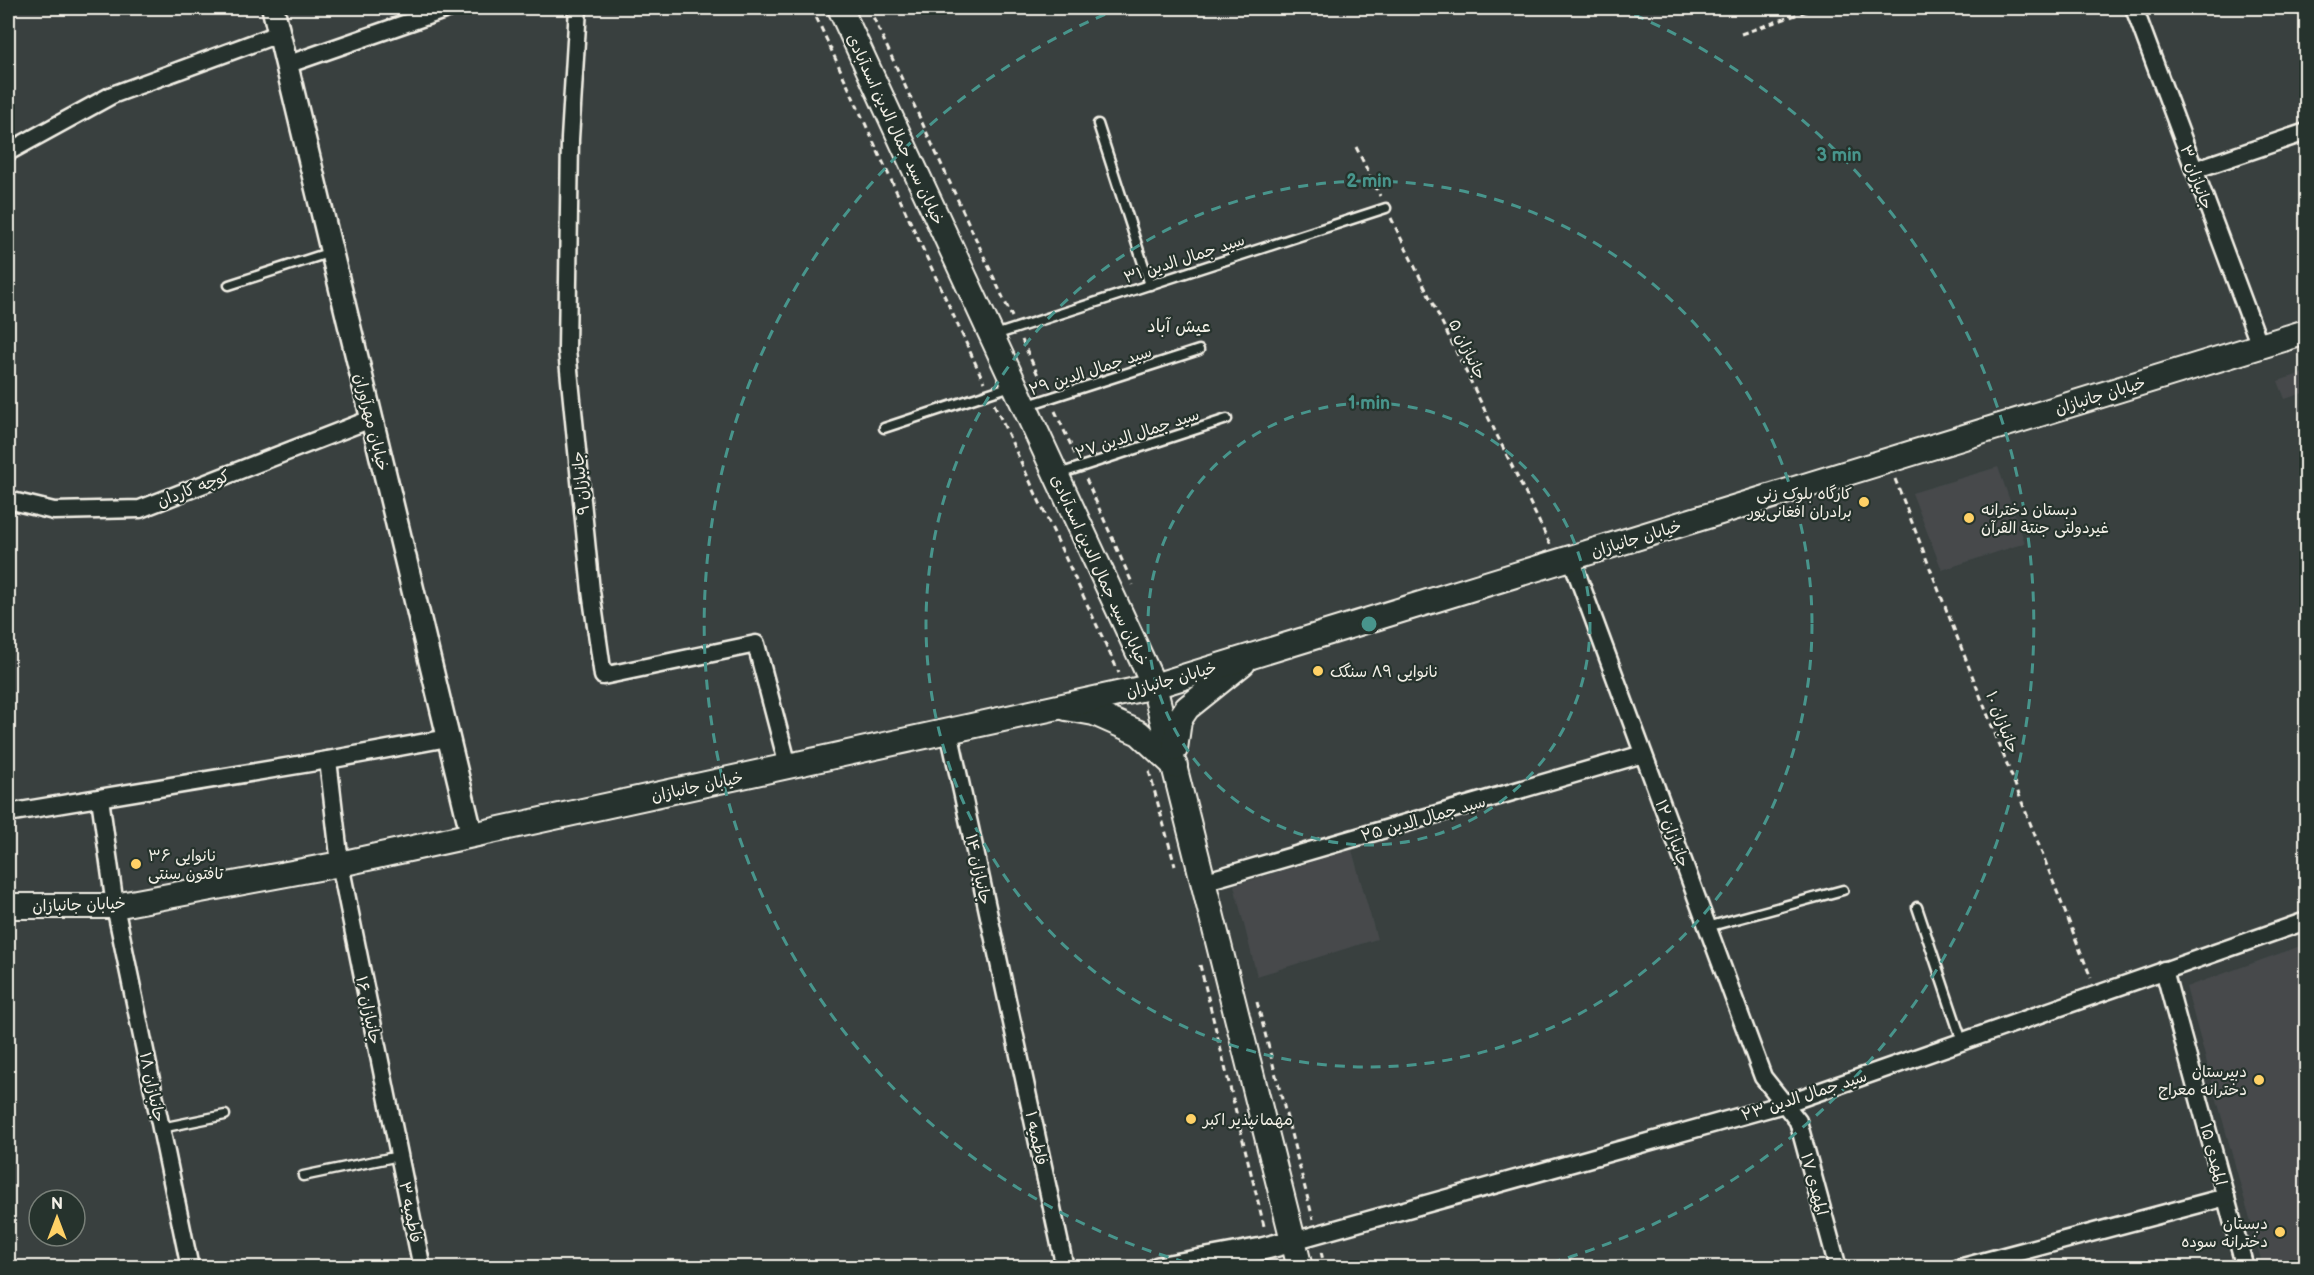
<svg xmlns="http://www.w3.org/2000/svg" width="2314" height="1275" font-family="'Balsamiq Sans','Playpen Sans Arabic',sans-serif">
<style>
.built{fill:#464a4c}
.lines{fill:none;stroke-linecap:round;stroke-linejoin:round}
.service-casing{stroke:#f4f1e8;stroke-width:13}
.minor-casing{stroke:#f4f1e8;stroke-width:21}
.tertiary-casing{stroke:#f4f1e8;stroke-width:26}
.secondary-casing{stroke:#f4f1e8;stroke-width:28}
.path{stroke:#f4f1e8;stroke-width:3;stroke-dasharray:6 4.5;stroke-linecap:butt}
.service{stroke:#26332d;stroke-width:8}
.minor{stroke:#26332d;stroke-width:16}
.tertiary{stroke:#26332d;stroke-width:21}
.secondary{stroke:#26332d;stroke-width:24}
.ring{fill:none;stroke:#48958c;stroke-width:3;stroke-dasharray:10 8}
.poi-dot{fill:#ffd166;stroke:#26332d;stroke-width:2}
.labels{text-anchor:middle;stroke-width:4.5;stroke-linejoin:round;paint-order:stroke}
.street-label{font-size:16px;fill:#f4f1e8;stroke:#26332d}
.poi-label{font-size:16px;fill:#f4f1e8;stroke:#26332d;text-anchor:start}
.neighbourhood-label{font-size:18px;fill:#f4f1e8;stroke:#26332d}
.centre{fill:#48958c;stroke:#26332d;stroke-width:3}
.ring-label{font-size:18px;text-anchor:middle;font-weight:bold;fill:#48958c;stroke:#26332d;stroke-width:4.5;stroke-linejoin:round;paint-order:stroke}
</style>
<rect width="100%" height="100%" fill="#39403f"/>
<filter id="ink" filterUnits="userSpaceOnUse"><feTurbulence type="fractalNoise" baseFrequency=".0167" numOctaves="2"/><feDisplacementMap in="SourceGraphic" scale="12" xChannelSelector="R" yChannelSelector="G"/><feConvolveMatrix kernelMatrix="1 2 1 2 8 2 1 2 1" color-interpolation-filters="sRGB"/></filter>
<g filter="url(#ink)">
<g class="built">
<path d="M2306 372V392L2285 399 2278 381Z"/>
<path d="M1998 467 2025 543 1942 570 1912 493Z"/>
<path d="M1352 850 1377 939 1257 976 1234 885Z"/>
<path d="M2306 944V1267H2263L2186 987Z"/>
</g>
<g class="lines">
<g class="service-casing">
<g id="service">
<path d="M1098 124 1150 285"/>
<path d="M229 285 331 252"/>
<path d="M995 335 1386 208"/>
<path d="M1028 405 1199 350"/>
<path d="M884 428 1014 385"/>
<path d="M1059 474 1227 419"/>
<path d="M1917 907 1962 1041"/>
<path d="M1707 927 1843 890"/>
<path d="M161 1128 225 1115"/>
<path d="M303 1176 399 1156"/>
</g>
</g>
<g class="minor-casing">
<g id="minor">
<path d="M578 8 570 139 567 350 591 591 603 676 756 644 788 766"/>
<path d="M2134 8 2260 346"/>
<path d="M286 65 450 8"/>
<path d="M8 152 112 95 278 34"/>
<path d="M2194 170 2306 132"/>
<path d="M8 500 54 511 140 509 371 419"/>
<path d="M1571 558 1763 1077 1798 1121 1838 1268"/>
<path d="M949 731 1065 1268"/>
<path d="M328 760 340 864 422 1268"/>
<path d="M100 798 115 906 190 1268"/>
<path d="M8 813 328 760 448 738"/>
<path d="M1203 882 1643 754"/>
<path d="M2164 970 2245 1268"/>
<path d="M1293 1241 1784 1104 2306 921"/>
<path d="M1959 1268 2226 1197"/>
</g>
</g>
<g class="tertiary-casing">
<g id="tertiary">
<path d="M273 8 472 836"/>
<path d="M1158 1268 1262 1249 1293 1241"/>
</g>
</g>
<g class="secondary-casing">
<g id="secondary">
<path d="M840 8 1154 686 1300 1268"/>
<path d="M1066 708 1094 713 1139 733 1175 766"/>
<path d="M1175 749 1179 720 1187 708 1243 663"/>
<path d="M8 906H115L340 864 1154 686 2306 332"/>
</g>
</g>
<g class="path">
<path d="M812 8 984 382"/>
<path d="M869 8 1012 317"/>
<path d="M1741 34 1816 8"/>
<path d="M1356 147 1380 196"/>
<path d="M1391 218 1550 544"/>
<path d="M1022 340 1043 386"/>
<path d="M994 404 1119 673"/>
<path d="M1055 411 1076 456"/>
<path d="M1086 479 1133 585"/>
<path d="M1895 479 2091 978"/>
<path d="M1149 771 1175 866"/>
<path d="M1200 965 1265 1230"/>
<path d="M1257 1002 1313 1219"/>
<path d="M1321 1252 1325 1268"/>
</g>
<use href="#service" class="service"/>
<use href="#minor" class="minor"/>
<use href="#tertiary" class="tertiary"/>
<use href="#secondary" class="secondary"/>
</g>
</g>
<g class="ring">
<circle cx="1369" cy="624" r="221"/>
<circle cx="1369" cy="624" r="443"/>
<path d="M1203 1267A664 664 0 0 1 1120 8M1618 8A664 664 0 0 1 1535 1267"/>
</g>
<g class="poi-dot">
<circle cx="1864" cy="502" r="6"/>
<circle cx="1969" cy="518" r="6"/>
<circle cx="1318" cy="671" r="6"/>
<circle cx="136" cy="864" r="6"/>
<circle cx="2259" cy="1080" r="6"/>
<circle cx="1191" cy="1119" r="6"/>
<circle cx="2280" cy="1232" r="6"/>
</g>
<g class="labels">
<g class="street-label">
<text transform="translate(896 129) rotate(65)" y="6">خیابان سید جمال الدین اسدآبادی</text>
<text transform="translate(2197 177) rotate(70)" y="6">جانبازان ۳</text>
<text transform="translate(1184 258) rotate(-18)" y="6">سید جمال الدین ۳۱</text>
<text transform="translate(1468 349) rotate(64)" y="6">جانبازان ۵</text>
<text transform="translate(1090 370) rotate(-18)" y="6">سید جمال الدین ۲۹</text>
<text transform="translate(2100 395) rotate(-17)" y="6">خیابان جانبازان</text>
<text transform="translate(372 422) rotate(76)" y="6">خیابان مهرآوران</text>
<text transform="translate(1137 433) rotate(-18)" y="6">سید جمال الدین ۲۷</text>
<text transform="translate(580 483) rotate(-96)" y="6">جانبازان ۹</text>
<text transform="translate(193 488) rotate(-21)" y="6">کوچه کاردان</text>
<text transform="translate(1636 538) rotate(-17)" y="6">خیابان جانبازان</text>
<text transform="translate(1100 570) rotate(65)" y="6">خیابان سید جمال الدین اسدآبادی</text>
<text transform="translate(1171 679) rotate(-16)" y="6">خیابان جانبازان</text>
<text transform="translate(2003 722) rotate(69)" y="6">جانبازان ۱۰</text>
<text transform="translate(697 786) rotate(-12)" y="6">خیابان جانبازان</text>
<text transform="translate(1423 818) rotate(-16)" y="6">سید جمال الدین ۲۵</text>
<text transform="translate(1673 833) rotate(70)" y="6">جانبازان ۱۲</text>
<text transform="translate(979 869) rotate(78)" y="6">جانبازان ۱۴</text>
<text transform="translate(79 904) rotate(-2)" y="6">خیابان جانبازان</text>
<text transform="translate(369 1010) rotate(78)" y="6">جانبازان ۱۶</text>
<text transform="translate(153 1087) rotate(78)" y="6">جانبازان ۱۸</text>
<text transform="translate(1804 1095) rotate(-18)" y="6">سید جمال الدین ۲۳</text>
<text transform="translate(1037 1138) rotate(78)" y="6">فاطمیه ۱</text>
<text transform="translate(2214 1154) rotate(75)" y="6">المهدی ۱۵</text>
<text transform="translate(1815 1184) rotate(75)" y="6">المهدی ۱۷</text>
<text transform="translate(411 1212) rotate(79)" y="6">فاطمیه ۳</text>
</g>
<g class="poi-label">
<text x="1852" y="499" text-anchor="end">کارگاه بلوک زنی<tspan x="1852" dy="18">برادران افغانی‌پور</tspan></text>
<text x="1981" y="515">دبستان دخترانه<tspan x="1981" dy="18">غیردولتی جنتة القرآن</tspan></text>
<text x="1330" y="677">نانوایی ۸۹ سنگک</text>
<text x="148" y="861">نانوایی ۳۶<tspan x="148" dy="18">تافتون سنتی</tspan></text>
<text x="2247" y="1077" text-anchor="end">دبیرستان<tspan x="2247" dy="18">دخترانه معراج</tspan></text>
<text x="1203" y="1125">مهمانپذیر اکبر</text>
<text x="2268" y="1229" text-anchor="end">دبستان<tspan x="2268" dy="18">دخترانه سوده</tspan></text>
</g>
<g class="neighbourhood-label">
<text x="1179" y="332">عیش آباد</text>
</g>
</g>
<circle cx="1369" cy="624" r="9" class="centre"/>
<g class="ring-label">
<text x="1839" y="161">3 min</text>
<text x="1369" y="187">2 min</text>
<text x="1369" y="409">1 min</text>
</g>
<rect width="2314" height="1275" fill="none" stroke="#26332d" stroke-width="30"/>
<rect x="15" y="15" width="2284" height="1245" fill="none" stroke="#f4f1e8" stroke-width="2" filter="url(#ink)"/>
<g transform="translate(57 1218)"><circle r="28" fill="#26332d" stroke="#787f78" stroke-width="1.5"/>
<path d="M0-4.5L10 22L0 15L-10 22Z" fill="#ffd166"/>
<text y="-9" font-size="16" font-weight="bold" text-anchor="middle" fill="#f4f1e8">N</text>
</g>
</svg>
